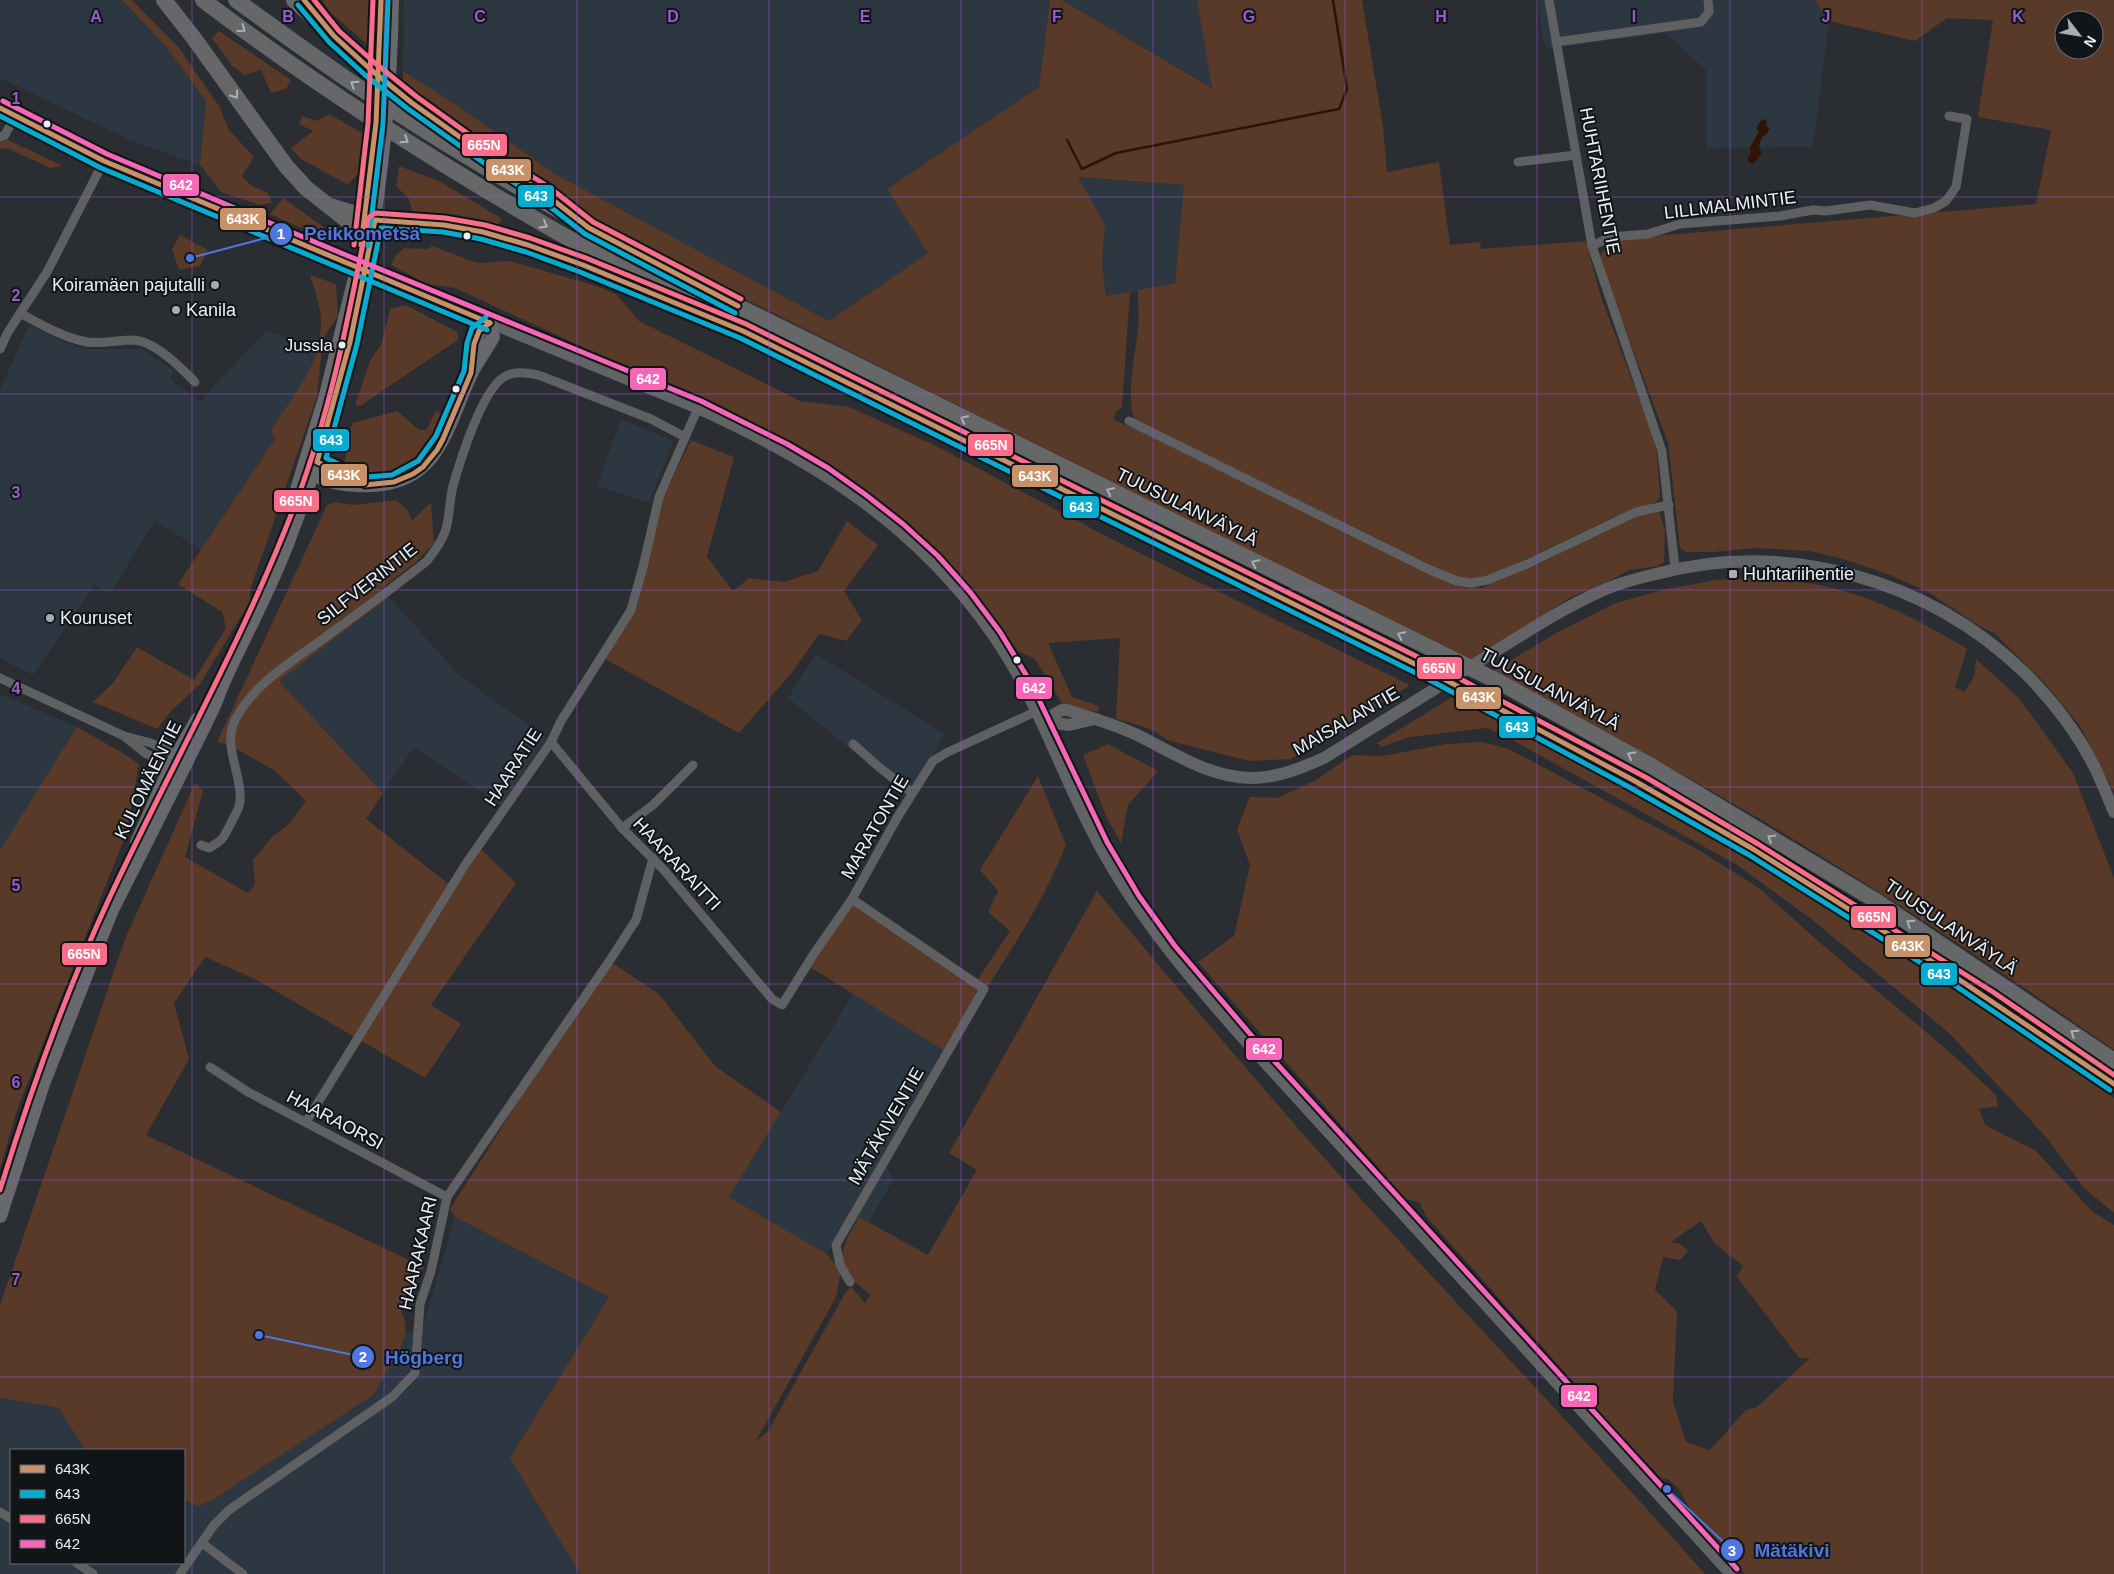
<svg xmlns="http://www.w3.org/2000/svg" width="2114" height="1574" font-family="Arial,sans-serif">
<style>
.built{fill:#2c3741}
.green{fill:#593928;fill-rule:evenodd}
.water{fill:#2f1405}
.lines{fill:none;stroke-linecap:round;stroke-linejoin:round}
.stream{stroke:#2f1405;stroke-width:2.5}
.minor{stroke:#5f6062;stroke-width:9}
.secondary{stroke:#616364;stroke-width:12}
.primary{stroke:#68696c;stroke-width:14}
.motorway{stroke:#656769;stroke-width:16}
.bus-1-casing{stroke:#121518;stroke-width:9}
.bus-2-casing{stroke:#121518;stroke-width:9}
.bus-3-casing{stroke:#121518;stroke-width:9}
.bus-4-casing{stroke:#121518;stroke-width:9}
.bus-1{stroke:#c7916a;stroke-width:5}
.bus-2{stroke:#06acd0;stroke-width:5}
.bus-3{stroke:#fb6d88;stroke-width:5}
.bus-4{stroke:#fa66b7;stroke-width:5}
.oneway{stroke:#afb2b5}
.grid{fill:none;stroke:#975dcc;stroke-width:1;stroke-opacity:0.55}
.bus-dot{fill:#ebf0f4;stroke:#121518;stroke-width:2}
.poi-dot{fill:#a7acb0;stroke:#121518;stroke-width:2}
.labels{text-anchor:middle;stroke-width:4;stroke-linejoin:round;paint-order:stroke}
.bus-label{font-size:17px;fill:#ebf0f4;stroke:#121518;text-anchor:end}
.street-label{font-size:18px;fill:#ebf0f4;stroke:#121518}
.poi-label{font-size:18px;fill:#ebf0f4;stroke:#121518;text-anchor:start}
.grid-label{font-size:16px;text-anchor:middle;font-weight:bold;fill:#975dcc;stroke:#121518;stroke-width:4;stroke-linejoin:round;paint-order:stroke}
.leader{fill:none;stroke:#5076df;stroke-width:2}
.callout-dot{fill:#5076df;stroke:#121518;stroke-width:2}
.mark-label{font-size:15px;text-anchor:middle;font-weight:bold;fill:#fff}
.callout-label{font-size:19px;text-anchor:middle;font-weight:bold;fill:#5076df;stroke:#121518;stroke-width:4;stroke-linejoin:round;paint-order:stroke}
.line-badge{stroke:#121518;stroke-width:2}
.badge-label{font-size:14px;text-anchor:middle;font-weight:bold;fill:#fff}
</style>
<rect width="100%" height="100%" fill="#2a2d31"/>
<g class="built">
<path d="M0 0H122L169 50 206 103 200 165 132 141 0 78Z"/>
<path d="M404 0H1050L1039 87 887 189 928 253 829 321 557 175 455 104 403 71Z"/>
<path d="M1062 0H1197L1213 88Z"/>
<path d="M1538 0H1815L1829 21 1813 147 1706 148V70L1665 33 1548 49 1543 42Z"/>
<path d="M1077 177 1184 185 1175 283 1106 297 1102 262 1105 225Z"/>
<path d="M29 325 71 345 85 349H142L174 371 170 379 200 402 220 379 267 331 318 346 307 378 271 429 275 439 201 550 155 520 110 594 95 585 33 675 8 663 0 657V390Z"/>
<path d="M621 419 673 441 649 503 597 486Z"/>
<path d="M389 597 460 676 547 738 501 805 414 747 383 793 279 681Z"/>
<path d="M816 654 945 734 907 796 788 698Z"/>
<path d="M0 694 77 727 0 850Z"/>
<path d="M853 994 946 1052 902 1127 908 1130 887 1167 893 1180 869 1222 851 1213 827 1254 729 1197Z"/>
<path d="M455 1217 609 1297 510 1458 580 1574H0V1398L59 1408 85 1450H11V1563H184V1499L198 1506 400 1350 406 1334 425 1320Z"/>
</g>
<g class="green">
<path d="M122 0H132L179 48 219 106 229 130 254 157 242 176 250 185 268 193 272 203 260 205 221 192 200 165 206 102 169 50Z"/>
<path d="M322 0H376L375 51 331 13Z"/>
<path d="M1050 0H1062L1212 88 1197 0H1362L1383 126 1387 172 1439 162 1450 245 1480 242 1481 249 1586 241 1600 294 1651 431 1657 453 1660 497 1653 505 1616 516 1505 569 1486 576 1459 580 1285 493 1138 424C1123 407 1136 352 1138 329 1139 316 1138 303 1138 290L1175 283 1184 185 1078 177 1105 225 1102 262 1106 296 1130 292 1122 407 1116 412 1114 420 1131 427 1448 582 1482 588 1545 561 1636 514 1659 512 1665 529 1664 562 1658 566 1630 570 1594 588 1573 596 1473 660 1311 582 695 274 606 226 514 168 403 88V71L455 104 557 175 829 321 928 253 887 189 1039 87Z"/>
<path d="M1815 0H2114V792L2080 726 2044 682 1994 633 1981 627 1928 592 1890 575 1847 560 1810 551 1755 548 1713 552H1686L1680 548 1668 443 1608 283 1600 254 1617 239 2036 204 2051 130 1978 117 1993 20 1947 18 1915 41 1829 21ZM2064 20H2094V50H2064Z"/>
<path d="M219 31 291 80 286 89 271 93 261 70 245 75 232 66 212 38Z"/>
<path d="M329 114 369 137 364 167 348 185 301 159 291 148 313 131 299 124 302 116 317 121Z"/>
<path d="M0 136 63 166 50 168 7 148 0 149Z"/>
<path d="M399 166 441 182 502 219 496 227 446 216 413 215 409 199 396 186Z"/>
<path d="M283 198 332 233 328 240 270 214Z"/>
<path d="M180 235 208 250 200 266 179 270 172 249Z"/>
<path d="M432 246 477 263 510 261 593 285 616 294 639 321 800 401 849 407 936 446 1119 543 1410 685 1347 726 1291 759 1249 761 1167 740C1152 727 1134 724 1116 719L1120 638 1048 643 1072 697 1099 706 1098 712 1063 705 1035 659 1018 651 973 589 946 561 908 524 877 498 834 468 722 406 600 355 455 288 427 284 391 265 396 255 404 248 428 249Z"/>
<path d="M310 275 336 284 338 316 323 339 317 397 250 590V602L200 684 172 710 157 729 93 702 113 683 137 647 194 680 226 628 222 612 178 584 275 439 271 429C293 397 322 363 321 321 321 306 314 289 310 275Z"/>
<path d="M406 305 457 332 459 339 360 406 355 405 370 361 381 345 390 309Z"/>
<path d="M397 411 419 430H426L436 411 444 416 427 453 397 477 367 478 350 473 344 468 349 432 353 423Z"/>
<path d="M691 440 734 457 707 557 733 591 749 578 784 582 818 571 847 521 878 545 844 591 862 620 846 641 819 634 794 670 739 733 605 659 637 608 662 500Z"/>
<path d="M396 500 407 509 412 521 431 502 434 543 416 562 381 589 389 597 279 681 383 793 366 819 455 889 481 849 516 883 431 1005 461 1024 425 1078 255 979 205 957 174 1003 189 1059 146 1135 424 1267 405 1296 400 1309 405 1320 406 1334 400 1350 373 1395 214 1499 198 1506 184 1499V1450H85L59 1408 0 1398V1305L125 939 195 783 203 791 185 857 248 893 255 885 253 860 273 836 289 824 306 801 274 770 229 745 217 742 327 505 335 502 353 505Z"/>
<path d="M1763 577C1793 581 1825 584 1854 594 1894 607 1931 627 1967 649L1955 687 1964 692 1974 677 1976 659 2019 698 2073 773 2114 878V1050C2006 974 1896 901 1783 833 1688 776 1590 723 1493 671L1558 632 1613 604 1666 589 1716 580Z"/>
<path d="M1454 696C1513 728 1573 759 1632 792 1798 886 1959 988 2114 1098V1213L2084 1188 2047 1138 1949 1033 1810 918 1737 865 1507 737 1487 728 1410 737 1381 747 1377 743Z"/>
<path d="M77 727 121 752 139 764 126 834 17 1110 0 1169V850Z"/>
<path d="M1482 742 1509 749 1697 849 1759 888 1818 941 1952 1054 1996 1095 1998 1106 1979 1109 1985 1125 2035 1150 2093 1212 2114 1225V1574H1745L1696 1521 1679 1489 1669 1480 1661 1478 1613 1427 1426 1216 1419 1202 1406 1199 1198 962 1234 936 1250 865 1237 829 1250 797 1277 798 1316 780 1352 755 1382 756 1447 744ZM1701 1221 1715 1244 1743 1266 1737 1277 1799 1358H1810L1757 1407 1746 1410 1710 1450 1686 1442 1673 1401 1677 1311 1655 1290 1663 1257 1680 1260 1688 1251 1680 1244 1671 1242Z"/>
<path d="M1108 744 1158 771 1128 805 1121 843 1106 816 1083 755Z"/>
<path d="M1038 776 1066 845C1039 915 986 987 946 1052L805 964 850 894 978 979 1010 931 988 912 998 891 980 870Z"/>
<path d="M1097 891C1183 995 1270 1098 1360 1198 1475 1324 1593 1447 1705 1574H580L510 1458 609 1297 455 1217 450 1209 608 960 659 994 715 1066 781 1112 729 1197 827 1254 841 1272 836 1297 756 1441 768 1431 844 1295 851 1287 865 1303 870 1295C864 1289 855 1283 850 1276 834 1255 848 1236 859 1217L928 1255 977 1170 949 1153Z"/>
</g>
<path class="water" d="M1762 119 1767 121 1766 126 1770 128 1766 135 1762 137 1759 147 1762 153 1753 164 1747 160 1751 152 1750 147 1759 132 1756 128Z"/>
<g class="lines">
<path class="stream" d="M1067 140 1082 169 1116 153 1339 109 1347 89 1333 0"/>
<g class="minor">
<path d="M1549 0 1592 246 1662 451 1675 568"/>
<path d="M1556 42 1701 22 1709 12 1708 0"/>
<path d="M0 137 5 135 15 116"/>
<path d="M1518 162 1576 155"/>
<path d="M1592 246 1610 237 1648 234 1680 224 1780 216 1813 210 1826 211 1870 205 1915 213 1934 208 1946 201 1956 187 1967 119 1949 116"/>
<path d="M20 313C40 324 64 338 87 342 102 344 118 340 133 340 155 341 180 367 195 382"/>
<path d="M0 349 8 332 47 272 104 161"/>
<path d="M1129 421 1430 570 1457 581 1471 583 1488 580 1527 564 1636 512 1669 505"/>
<path d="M0 678 124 736 151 743 177 755 179 758"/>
<path d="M124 736 145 753 171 766H175"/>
<path d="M551 742 622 828 664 870 772 999 782 1005 815 952 852 899 897 818 924 775 933 761 946 753 1037 711"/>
<path d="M853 744 879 767 912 793"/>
<path d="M622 828 653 805 693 765"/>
<path d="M201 845 209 848C225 839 223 838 231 823 234 816 239 810 240 802 243 776 222 746 235 720 255 682 293 661 327 636 360 612 394 587 427 561 434 552 441 543 445 532 450 518 449 501 453 486 460 461 482 390 504 377 515 370 530 373 541 376L651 419 685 437"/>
<path d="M210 1067 248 1092 447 1197"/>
<path d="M306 1122 465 865 551 742 561 721 631 610 643 567 659 497 698 408"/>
<path d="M850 1282 840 1265 836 1245 984 989 852 899"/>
<path d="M0 1512 11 1519"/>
<path d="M202 1543 243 1574"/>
<path d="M77 1563 93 1574"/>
<path d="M180 1574 214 1525 229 1510 392 1397 415 1373 420 1304 431 1271 447 1197 612 957 636 920 653 858"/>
</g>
<g class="secondary">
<path d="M0 108 104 161 338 260 698 408C817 462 918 526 994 636 1039 701 1062 777 1100 846 1140 920 1195 984 1251 1047L1731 1574"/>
<path d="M1042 721 1062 710H1067C1090 717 1113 724 1135 734 1173 752 1207 777 1251 778 1278 778 1301 768 1324 758 1378 724 1432 691 1486 657 1525 633 1564 607 1606 589 1622 582 1639 578 1656 574 1786 539 1928 579 2025 673 2051 699 2076 731 2093 764 2101 779 2107 796 2114 812"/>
<path d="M1042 721 1069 725 1095 719"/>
</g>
<g class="primary">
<path d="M365 221 380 72 381 0"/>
<path d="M309 464C327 460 346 475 362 484"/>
<path d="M307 468C318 481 339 484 356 485 436 490 443 436 470 376 476 362 486 350 493 337L490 323 479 331 474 344 471 373"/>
<path d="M291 509 326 395 356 274"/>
<path d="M137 842 171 766 197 720"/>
<path d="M114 906C147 840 181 774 213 708 218 696 222 684 228 672 249 627 273 583 290 536 356 364 389 184 392 0"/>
<path d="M0 1216 43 1084 117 897"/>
</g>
<g class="motorway">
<path d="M164 0 193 37 286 166 306 188 354 226 362 240"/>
<path d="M203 0C334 99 474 187 618 266 821 372 1027 471 1232 573 1370 641 1509 710 1643 785 1806 876 1961 979 2114 1084"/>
<path d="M236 0C276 29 316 58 357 86 466 160 581 224 697 286L1497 681 1653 767 1873 899 2114 1061"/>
<path d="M294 0 370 69 412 103 489 158"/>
<path d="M330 206 375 220 444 225 483 232 556 255 651 294"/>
</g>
<g class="bus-1-casing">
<g id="bus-1">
<path d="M304 0 334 36 370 69 412 103 495 162 544 193 589 228 738 306"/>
<path d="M0 108 104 161 490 323"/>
<path d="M361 245 376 123 381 0"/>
<path d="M490 323 479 331 474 344 471 373 443 439 437 450 423 467 413 474 394 482 365 485 317 462 350 342 375 220 444 225 483 232 528 245 583 265 743 331 1429 671 1633 780 1753 849 1936 964 2114 1084"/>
</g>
</g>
<g class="bus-2-casing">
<g id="bus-2">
<path d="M298 5 329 42 365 75 408 109 491 168 540 199 585 234 735 313"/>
<path d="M0 116 101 168 487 330"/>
<path d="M368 246 383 124 388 0"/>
<path d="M486 317 472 328 467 343 464 371 436 436 418 461 392 475 367 477 326 458 357 344 381 228 443 232 481 239 526 252 580 272 740 338 1426 678 1629 787 1749 855 1932 970 2110 1090"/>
</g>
</g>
<g class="bus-3-casing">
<g id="bus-3">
<path d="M314 0 339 31 375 63 417 97 499 156 549 187 593 222 741 299"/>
<path d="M354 245 368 123 373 0"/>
<path d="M0 1190C30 1092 65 994 108 901 170 768 244 639 296 502 331 411 349 314 368 218L375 213 445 218 485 225 530 238 586 258 746 324 1432 664 1647 778 1758 844 1993 992 2114 1075"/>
</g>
</g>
<g class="bus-4-casing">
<path id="bus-4" d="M3 101 107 154 341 253 701 401 787 444 828 468 866 495 903 524 938 556 970 592 1000 632 1031 683 1107 842 1139 896 1175 946 1257 1042 1737 1569"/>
</g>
<use href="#bus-1" class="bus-1"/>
<use href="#bus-2" class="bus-2"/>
<use href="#bus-3" class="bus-3"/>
<use href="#bus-4" class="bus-4"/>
</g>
<defs><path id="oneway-chevron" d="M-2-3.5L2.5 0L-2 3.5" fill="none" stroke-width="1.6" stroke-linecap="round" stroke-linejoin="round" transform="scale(1.25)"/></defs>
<g class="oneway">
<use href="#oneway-chevron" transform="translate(242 29) rotate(36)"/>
<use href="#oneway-chevron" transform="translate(354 84) rotate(-146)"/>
<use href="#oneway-chevron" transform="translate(235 95) rotate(54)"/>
<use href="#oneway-chevron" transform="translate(405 140) rotate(33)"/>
<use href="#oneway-chevron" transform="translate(544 225) rotate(30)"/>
<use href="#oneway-chevron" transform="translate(964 419) rotate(-154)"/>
<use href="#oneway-chevron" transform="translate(1110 491) rotate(-154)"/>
<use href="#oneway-chevron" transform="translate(1255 563) rotate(-154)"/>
<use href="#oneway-chevron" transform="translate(1401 635) rotate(-154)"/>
<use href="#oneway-chevron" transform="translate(1631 755) rotate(-151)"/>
<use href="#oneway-chevron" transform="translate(1771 838) rotate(-149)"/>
<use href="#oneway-chevron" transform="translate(1910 923) rotate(-146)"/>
<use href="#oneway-chevron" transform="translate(2074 1033) rotate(-146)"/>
</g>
<path class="grid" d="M192 0V1574M384 0V1574M577 0V1574M769 0V1574M961 0V1574M1153 0V1574M1345 0V1574M1537 0V1574M1730 0V1574M1922 0V1574M0 197H2114M0 394H2114M0 590H2114M0 787H2114M0 984H2114M0 1180H2114M0 1377H2114"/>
<g class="bus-dot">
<circle cx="47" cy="124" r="4.5"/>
<circle cx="467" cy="236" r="4.5"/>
<circle cx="342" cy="345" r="4.5"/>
<circle cx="456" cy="389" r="4.5"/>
<circle cx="1017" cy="660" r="4.5"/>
</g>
<g class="poi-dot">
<circle cx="215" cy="285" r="5"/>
<circle cx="176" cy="310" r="5"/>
<rect x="1728" y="569" width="10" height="10" rx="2.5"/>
<circle cx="50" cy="618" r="5"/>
</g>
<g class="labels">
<g class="bus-label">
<text x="333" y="351">Jussla</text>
</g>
<g class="street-label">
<text transform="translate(1600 181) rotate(79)" y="6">HUHTARIIHENTIE</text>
<text transform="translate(1730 205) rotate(-7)" y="6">LILLMALMINTIE</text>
<text transform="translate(1187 507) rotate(26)" y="6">TUUSULANVÄYLÄ</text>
<text transform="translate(367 584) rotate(-38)" y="6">SILFVERINTIE</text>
<text transform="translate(1550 689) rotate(28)" y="6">TUUSULANVÄYLÄ</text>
<text transform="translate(1346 721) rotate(-30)" y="6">MAISALANTIE</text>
<text transform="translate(513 767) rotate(-57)" y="6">HAARATIE</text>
<text transform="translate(148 780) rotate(-64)" y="6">KULOMÄENTIE</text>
<text transform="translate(875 827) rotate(-60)" y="6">MARATONTIE</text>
<text transform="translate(677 864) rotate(47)" y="6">HAARARAITTI</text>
<text transform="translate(1951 927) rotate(34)" y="6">TUUSULANVÄYLÄ</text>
<text transform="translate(335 1120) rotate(28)" y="6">HAARAORSI</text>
<text transform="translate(886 1126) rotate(-60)" y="6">MÄTÄKIVENTIE</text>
<text transform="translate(418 1253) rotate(-77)" y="6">HAARAKAARI</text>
</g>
<g class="poi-label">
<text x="205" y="291" text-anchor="end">Koiramäen pajutalli</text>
<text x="186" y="316">Kanila</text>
<text x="1743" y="580">Huhtariihentie</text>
<text x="60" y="624">Kouruset</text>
</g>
</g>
<g class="grid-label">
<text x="96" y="22">A</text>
<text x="288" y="22">B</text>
<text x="480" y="22">C</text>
<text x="673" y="22">D</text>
<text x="865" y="22">E</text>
<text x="1057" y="22">F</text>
<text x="1249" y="22">G</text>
<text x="1441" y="22">H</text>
<text x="1634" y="22">I</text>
<text x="1826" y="22">J</text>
<text x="2018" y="22">K</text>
<text x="16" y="104">1</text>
<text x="16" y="301">2</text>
<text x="16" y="498">3</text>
<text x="16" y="694">4</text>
<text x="16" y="891">5</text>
<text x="16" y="1088">6</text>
<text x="16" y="1285">7</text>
</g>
<path class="leader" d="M190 258L281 234M259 1335L363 1357M1667 1489L1732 1550"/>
<g class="callout-dot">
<circle cx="190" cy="258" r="5"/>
<circle cx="259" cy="1335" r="5"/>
<circle cx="1667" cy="1489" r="5"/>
<circle cx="281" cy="234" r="12"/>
<circle cx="363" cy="1357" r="12"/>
<circle cx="1732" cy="1550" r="12"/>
</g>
<g class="mark-label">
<text x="281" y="239">1</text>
<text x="363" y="1362">2</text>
<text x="1732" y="1556">3</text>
</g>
<g class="callout-label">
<text x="362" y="240">Peikkometsä</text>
<text x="424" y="1364">Högberg</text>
<text x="1792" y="1557">Mätäkivi</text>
</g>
<g class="line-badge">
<rect x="461" y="133" width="47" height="24" rx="5" fill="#fb6d88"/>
<rect x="485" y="158" width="47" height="24" rx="5" fill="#c7916a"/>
<rect x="162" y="173" width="38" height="24" rx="5" fill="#fa66b7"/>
<rect x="517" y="184" width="38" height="24" rx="5" fill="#06acd0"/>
<rect x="219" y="207" width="48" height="24" rx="5" fill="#c7916a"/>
<rect x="629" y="367" width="38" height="24" rx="5" fill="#fa66b7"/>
<rect x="312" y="428" width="38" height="24" rx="5" fill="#06acd0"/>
<rect x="967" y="433" width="47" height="24" rx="5" fill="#fb6d88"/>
<rect x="320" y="463" width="48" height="24" rx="5" fill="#c7916a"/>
<rect x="1011" y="464" width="48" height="24" rx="5" fill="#c7916a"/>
<rect x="273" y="489" width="47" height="24" rx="5" fill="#fb6d88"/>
<rect x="1062" y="495" width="38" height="24" rx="5" fill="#06acd0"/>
<rect x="1416" y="656" width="47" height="24" rx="5" fill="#fb6d88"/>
<rect x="1015" y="676" width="38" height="24" rx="5" fill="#fa66b7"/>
<rect x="1455" y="686" width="47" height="24" rx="5" fill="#c7916a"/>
<rect x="1498" y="715" width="38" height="24" rx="5" fill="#06acd0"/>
<rect x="1850" y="905" width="47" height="24" rx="5" fill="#fb6d88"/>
<rect x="1884" y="934" width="47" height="24" rx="5" fill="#c7916a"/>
<rect x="61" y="942" width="47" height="24" rx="5" fill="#fb6d88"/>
<rect x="1920" y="962" width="38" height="24" rx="5" fill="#06acd0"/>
<rect x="1245" y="1037" width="38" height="24" rx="5" fill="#fa66b7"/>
<rect x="1560" y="1384" width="38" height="24" rx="5" fill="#fa66b7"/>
</g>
<g class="badge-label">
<text x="484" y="150">665N</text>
<text x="508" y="175">643K</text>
<text x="181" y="190">642</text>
<text x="536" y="201">643</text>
<text x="243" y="224">643K</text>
<text x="648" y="384">642</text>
<text x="331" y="445">643</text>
<text x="991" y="450">665N</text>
<text x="344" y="480">643K</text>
<text x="1035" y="481">643K</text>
<text x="296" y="506">665N</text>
<text x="1081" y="512">643</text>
<text x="1439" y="673">665N</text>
<text x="1034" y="693">642</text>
<text x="1479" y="702">643K</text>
<text x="1517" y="732">643</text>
<text x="1874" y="922">665N</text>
<text x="1908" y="951">643K</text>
<text x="84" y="959">665N</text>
<text x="1939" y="979">643</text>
<text x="1264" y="1054">642</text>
<text x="1579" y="1401">642</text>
</g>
<rect x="10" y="1449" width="175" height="115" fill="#121518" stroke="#696d70"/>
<rect x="20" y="1465" width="25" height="8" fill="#c7916a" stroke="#696d70"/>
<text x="55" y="1474" font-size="15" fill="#ebf0f4">643K</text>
<rect x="20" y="1490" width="25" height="8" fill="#06acd0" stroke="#696d70"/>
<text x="55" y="1499" font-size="15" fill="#ebf0f4">643</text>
<rect x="20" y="1515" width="25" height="8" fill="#fb6d88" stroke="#696d70"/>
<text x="55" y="1524" font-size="15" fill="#ebf0f4">665N</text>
<rect x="20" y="1540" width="25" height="8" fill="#fa66b7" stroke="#696d70"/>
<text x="55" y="1549" font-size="15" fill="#ebf0f4">642</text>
<g transform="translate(2079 35) rotate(121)"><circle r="24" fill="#121518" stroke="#696d70"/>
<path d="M0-4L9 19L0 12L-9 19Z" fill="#a7acb0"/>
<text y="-8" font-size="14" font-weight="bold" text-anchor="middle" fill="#ebf0f4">N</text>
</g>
</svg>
